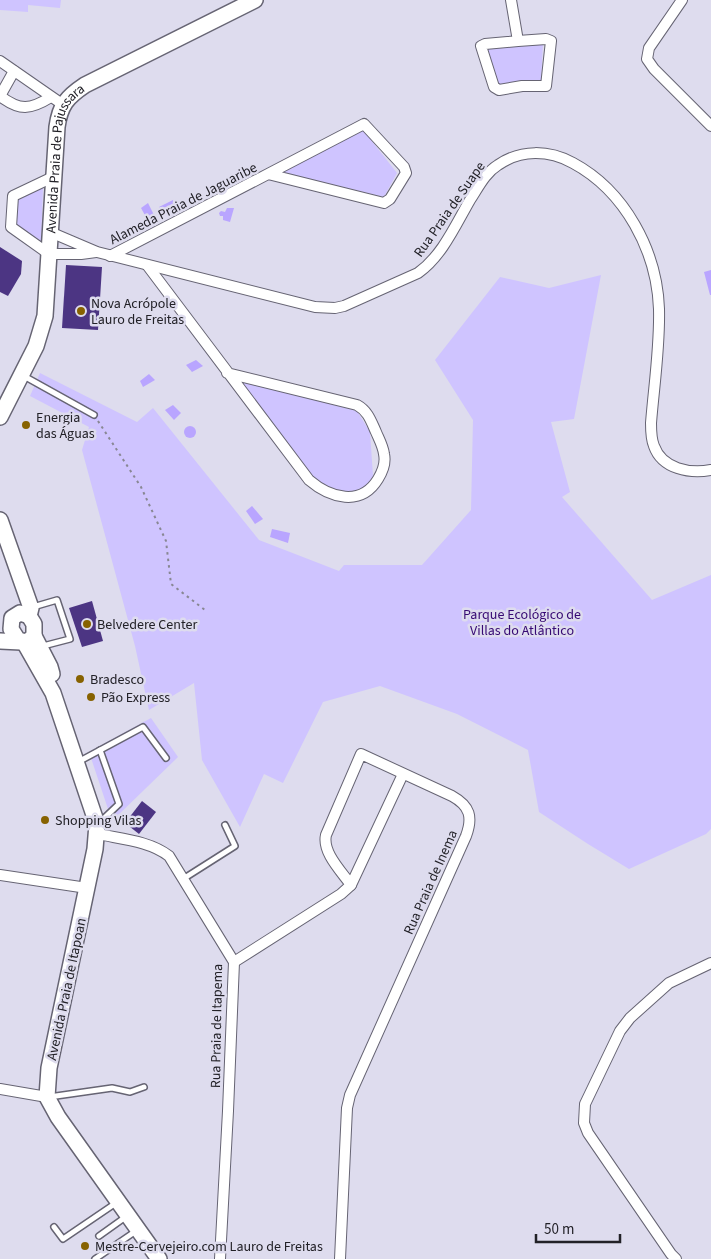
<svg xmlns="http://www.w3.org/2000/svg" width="711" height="1259" font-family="'Source Sans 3',sans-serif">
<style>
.green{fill:#cfc4ff}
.water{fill:#b9a5ff}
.building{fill:#4c3583}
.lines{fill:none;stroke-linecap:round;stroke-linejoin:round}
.lane-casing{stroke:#666473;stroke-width:8}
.street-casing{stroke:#666473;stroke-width:12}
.secondary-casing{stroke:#666473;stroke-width:18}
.path{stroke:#888793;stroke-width:2;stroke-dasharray:2.5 4;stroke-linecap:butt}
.lane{stroke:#fff;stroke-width:5}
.street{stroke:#fff;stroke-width:10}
.secondary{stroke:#fff;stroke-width:15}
.poi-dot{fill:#876200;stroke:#dedcee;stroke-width:2}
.labels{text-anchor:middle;stroke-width:5;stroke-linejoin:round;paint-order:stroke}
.street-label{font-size:14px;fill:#222127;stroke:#dedcee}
.poi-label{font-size:14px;fill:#222127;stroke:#dedcee;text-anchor:start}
.park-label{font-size:14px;fill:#370a73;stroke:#dedcee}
</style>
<rect width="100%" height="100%" fill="#dedcee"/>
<g class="green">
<path d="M0 0H61L60 8 28 5V12L0 10Z"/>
<path d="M543 42 541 82 497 84 486 48Z"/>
<path d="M363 130 397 173 384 197 281 172Z"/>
<path d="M43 187 41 241 15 224 17 200Z"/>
<path d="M601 275 574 419 551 422 570 492 562 497 652 600 711 575V829L706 834 629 869 588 844 539 812 528 750 457 714 380 686 323 702 283 783 264 774 240 827 202 760 194 683 149 710 135 646 82 450 89 427 30 396 40 373 137 422 153 408 259 540 339 571 344 565H422L471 510 473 420 435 360 500 277 549 288Z"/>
<path d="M236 380 357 411 370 432 373 476 364 490 350 495 326 486 311 476Z"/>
<path d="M151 718 178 757 112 821 89 752Z"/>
</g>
<g class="water">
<path d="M173 200 175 206 161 213 159 207Z"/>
<path d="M148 203 155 217 147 219 141 208Z"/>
<path d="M227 208H234L230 222 223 220V216H220L219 213 221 211 225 212Z"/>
<path d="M711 270V295H710L704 272Z"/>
<path d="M196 360 203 366 192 372 186 365Z"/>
<path d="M149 374 155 380 143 387 140 381Z"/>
<path d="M173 405 181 413 174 420 165 410Z"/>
<circle cx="190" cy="432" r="6"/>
<path d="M252 506 263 519 255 524 246 511Z"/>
<path d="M272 529 290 533 288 543 270 537Z"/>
</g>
<g class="building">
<path d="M0 247 22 261 21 274 8 296 0 292Z"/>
<path d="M66 265 102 267 98 330 62 328Z"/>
<path d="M92 601 103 641 82 647 69 608Z"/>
<path d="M142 801 156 812 139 834 125 823Z"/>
</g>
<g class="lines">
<g class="lane-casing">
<g id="lane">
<path d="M22 375 94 415"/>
<path d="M33 607 57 600 70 639 43 646"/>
<path d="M78 762 143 727 166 758"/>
<path d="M100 822 119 804 100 750"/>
<path d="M183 879 235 846 225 825"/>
<path d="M49 1097 112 1088 130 1092 144 1087"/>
<path d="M54 1227 63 1239 116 1203"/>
<path d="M99 1236 127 1216"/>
<path d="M95 1259 136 1231"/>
</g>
</g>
<g class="street-casing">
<g id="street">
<path d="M511 0 518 41 485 44 481 46 494 87 499 90 522 86H546L551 41 546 39 518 41"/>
<path d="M682 0 649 48 647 59 654 69 711 126"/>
<path d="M0 61 62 104"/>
<path d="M0 96C20 111 30 110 51 97"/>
<path d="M0 96 14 71"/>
<path d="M53 177 13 196 11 227 49 254H81L96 252"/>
<path d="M50 232 97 252 315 307 335 308 344 306 418 273C442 256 455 226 470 200 478 188 485 173 498 165 521 149 549 150 573 163 625 191 657 251 659 309 660 347 654 385 651 423 651 430 651 439 654 446 662 469 690 474 711 470"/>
<path d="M110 256 268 174 384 203 390 199 406 173 404 167 364 124 268 174"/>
<path d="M147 265 309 480C330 498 361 507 378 479 383 471 386 463 384 454 383 446 379 439 376 432 371 421 368 411 357 405L227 373"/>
<path d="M98 834C121 839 150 841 169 856L234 962 228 1111 220 1259"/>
<path d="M0 875 87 888"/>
<path d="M234 962 341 894 351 885 403 774"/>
<path d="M0 1089 47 1097"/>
<path d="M340 1259 347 1108 350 1095 466 836C473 817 470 806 452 796L361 754 326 835C322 852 341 871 351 885"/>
<path d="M676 1259 671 1254 588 1133 584 1123 585 1104 620 1031 630 1018 669 983 711 963"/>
</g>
</g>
<g class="secondary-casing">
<g id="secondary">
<path id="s1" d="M0 417 36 346 45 316 57 127C60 105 67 97 85 85L255 0"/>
<path d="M0 520 31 608 29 616"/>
<path d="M20 613 29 616 34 624V636L27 642 18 640 11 629 12 618Z"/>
<path d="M34 636 50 667 52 674"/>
<path d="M0 641 21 642"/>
<path d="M24 642 53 693 97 824 95 849 49 1068 47 1097 58 1117 159 1259"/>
</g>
</g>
<path class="path" d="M98 421 141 487 166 541 171 584 205 610"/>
<use href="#lane" class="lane"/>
<use href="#street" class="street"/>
<use href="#secondary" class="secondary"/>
</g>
<g class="poi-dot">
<circle cx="81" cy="311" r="5"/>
<circle cx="26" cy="425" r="5"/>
<circle cx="87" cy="624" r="5"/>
<circle cx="80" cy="679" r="5"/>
<circle cx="91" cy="697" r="5"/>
<circle cx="45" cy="820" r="5"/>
<circle cx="85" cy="1246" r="5"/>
</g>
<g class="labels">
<g class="street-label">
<text dy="5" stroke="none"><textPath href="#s1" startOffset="272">Avenida Praia de Pajussara</textPath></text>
<text transform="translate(183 203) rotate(-27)" y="5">Alameda Praia de Jaguaribe</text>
<text transform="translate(449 209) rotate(-55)" y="5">Rua Praia de Suape</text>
<text transform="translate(430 882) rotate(-66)" y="5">Rua Praia de Inema</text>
<text transform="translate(66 989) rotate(-78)" y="5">Avenida Praia de Itapoan</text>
<text transform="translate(216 1026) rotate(-89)" y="5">Rua Praia de Itapema</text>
</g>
<g class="poi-label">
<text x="91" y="308">Nova Acrópole<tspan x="91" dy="16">Lauro de Freitas</tspan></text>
<text x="36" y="422">Energia<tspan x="36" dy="16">das Águas</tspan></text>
<text x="97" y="629">Belvedere Center</text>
<text x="90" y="684">Bradesco</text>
<text x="101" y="702">Pão Express</text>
<text x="55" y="825">Shopping Vilas</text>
<text x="95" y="1251">Mestre-Cervejeiro.com Lauro de Freitas</text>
</g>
<g class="park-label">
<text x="522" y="619">Parque Ecológico de<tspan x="522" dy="16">Villas do Atlântico</tspan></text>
</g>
</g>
<path d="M536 1234v8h84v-8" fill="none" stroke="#222127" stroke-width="2.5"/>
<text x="544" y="1234" font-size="15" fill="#222127" stroke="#dedcee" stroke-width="4" paint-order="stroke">50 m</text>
</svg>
